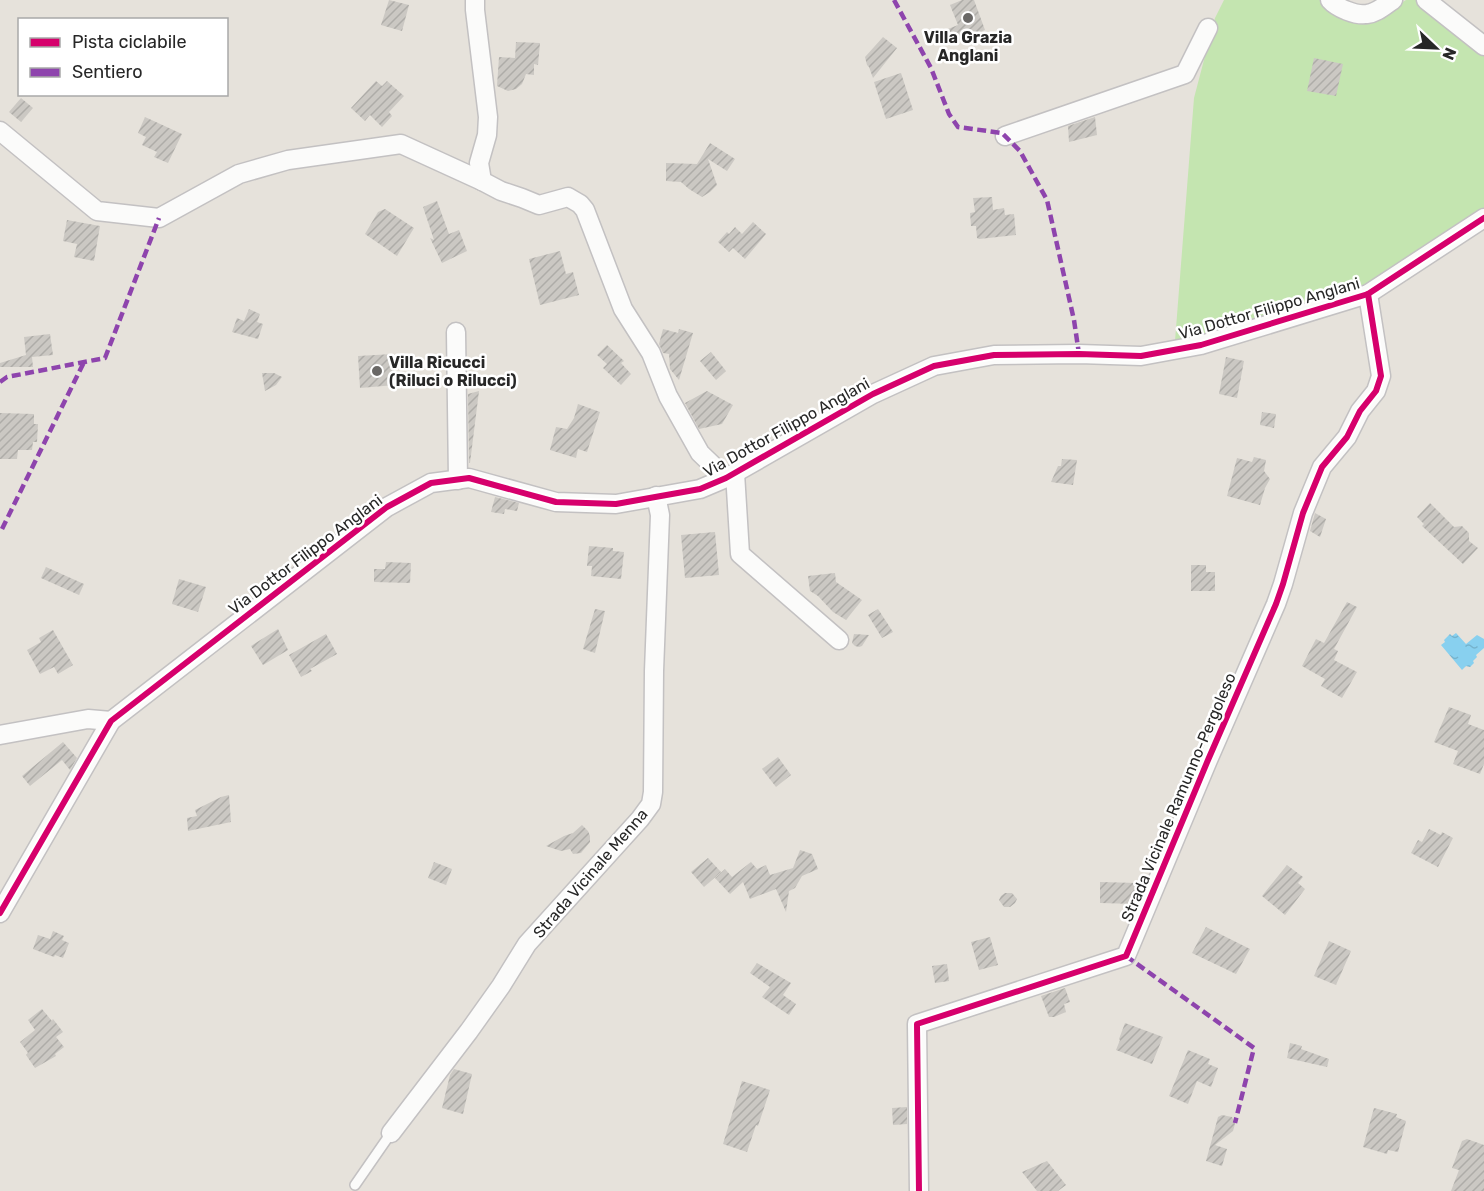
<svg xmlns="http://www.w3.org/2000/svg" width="1484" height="1191" font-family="Rubik,sans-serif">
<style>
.grass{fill:#c4e5b0}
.water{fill:url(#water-ripples)}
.building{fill:url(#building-hatch)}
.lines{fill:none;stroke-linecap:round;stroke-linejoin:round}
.service-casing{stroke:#c3c1c2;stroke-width:12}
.minor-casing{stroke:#c3c1c2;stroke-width:21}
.service{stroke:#fbfbfa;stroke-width:9}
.minor{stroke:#fbfbfa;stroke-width:18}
.quiet{stroke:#8e44ad;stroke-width:4.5;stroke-dasharray:9 4.5;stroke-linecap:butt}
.cycleway-casing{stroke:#fff;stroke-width:10}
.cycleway{stroke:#d6006c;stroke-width:6}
.poi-dot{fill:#6a6866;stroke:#fff;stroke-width:2}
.labels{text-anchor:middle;stroke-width:5;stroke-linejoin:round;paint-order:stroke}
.poi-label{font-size:16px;font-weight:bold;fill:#272727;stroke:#fff}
.street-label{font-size:16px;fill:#272727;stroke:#fff}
</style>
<defs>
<pattern id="water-ripples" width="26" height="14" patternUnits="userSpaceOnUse" patternTransform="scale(1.5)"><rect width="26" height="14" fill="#88d0ef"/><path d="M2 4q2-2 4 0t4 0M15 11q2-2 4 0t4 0" fill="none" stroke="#75b3cd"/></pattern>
<pattern id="building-hatch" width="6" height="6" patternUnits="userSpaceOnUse" patternTransform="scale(1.5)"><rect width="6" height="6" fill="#cbc8c3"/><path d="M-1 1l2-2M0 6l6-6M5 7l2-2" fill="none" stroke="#aeaca8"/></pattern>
</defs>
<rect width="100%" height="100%" fill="#e6e2db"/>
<path class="grass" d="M1224 0H1323L1379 17 1406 0H1419L1484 54V212L1376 282 1316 303 1175 341 1194 98 1215 18Z"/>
<path class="water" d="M1456 633 1466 644 1477 635 1484 639V648L1476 655 1477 657 1473 661 1474 663 1470 667 1466 666 1462 670 1441 645 1445 642 1444 640 1450 634 1452 636Z"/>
<g class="building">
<path d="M389 0 409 5 402 31 381 25Z"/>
<path d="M962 0H974L985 30 948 44 943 31 958 25 950 5Z"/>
<path d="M883 37 897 48 873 78 869 67 867 65 865 57Z"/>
<path d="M516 42 540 43 538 65 534 64V75L526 74 522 84 516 89 508 91 497 86 499 57 515 58Z"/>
<path d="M1314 58 1343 64 1336 96 1307 91Z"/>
<path d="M901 73 913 110 886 119 874 82Z"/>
<path d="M376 81 382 86 387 81 404 96 389 112 392 116 382 127 370 115 365 121 351 108Z"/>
<path d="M21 98 33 108 21 122 9 112Z"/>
<path d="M145 117 182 134 168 163 154 157 157 152 142 145 146 137 138 133Z"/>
<path d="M1095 117 1097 135 1069 142 1068 126Z"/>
<path d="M710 143 735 159 727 171 708 159 717 185 710 192 702 197 689 189 681 182 666 181V163L697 164Z"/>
<path d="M992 197 993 210 1004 208 1005 215 1014 214 1016 235 979 239 977 238 976 226H971L970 213 975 212 973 198Z"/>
<path d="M437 201 449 234 459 230 467 251 442 263 430 238 434 240 423 207Z"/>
<path d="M385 209 414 228 397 256 365 234 378 212Z"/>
<path d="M67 220 100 226 94 261 74 257 77 244 63 241Z"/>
<path d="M753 222 766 234 745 259 733 248 729 252 718 242 727 232 729 234 735 227 742 234Z"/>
<path d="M560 251 566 274 573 272 579 295 540 305 529 259Z"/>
<path d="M249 309 260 314 257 322 263 324 258 339 232 332 237 318 244 321Z"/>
<path d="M663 329 678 333 679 329 693 333 679 380 670 369 669 354 663 353 659 344Z"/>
<path d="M50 334 53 355 32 357 33 367H0V363L26 355 24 337Z"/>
<path d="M607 345 624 361 621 363 631 374 621 385 603 368 607 364 597 355Z"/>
<path d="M711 352 726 371 716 380 700 361Z"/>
<path d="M393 354 395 385 360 388 358 356Z"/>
<path d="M1226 357 1244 361 1237 398 1219 394Z"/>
<path d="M262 373H274L282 377 276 385 265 391Z"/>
<path d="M479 391 470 463H469L468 394Z"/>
<path d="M707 391 733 405 722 424 699 429 685 403Z"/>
<path d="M578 404 600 412 587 452 578 449 576 458 550 450 556 427 567 429 574 418Z"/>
<path d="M1262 412 1276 414 1274 428 1260 425Z"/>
<path d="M0 413 34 414V424H38L37 442H33L32 450H18L17 459H0Z"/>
<path d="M1254 457 1266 460 1264 471 1270 479 1265 488 1260 505 1227 496 1237 458 1252 462Z"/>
<path d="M1062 459 1077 460 1073 485 1051 482 1058 466H1061Z"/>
<path d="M495 497 519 503 517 511 505 509 504 514 491 512Z"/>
<path d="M1430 503 1454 527 1462 526 1469 533V541L1478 548 1463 564 1422 526 1424 524 1417 517Z"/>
<path d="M1315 513 1326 519 1320 537 1310 531Z"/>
<path d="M715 532 719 575 685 578 681 535Z"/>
<path d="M589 546 613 548V551L624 552 621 579 591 576 592 566H587Z"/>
<path d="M386 562 411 563 410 583 374 582V569H385Z"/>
<path d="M1191 565H1206V572H1215V591H1191Z"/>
<path d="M46 567 84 584 79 595 41 578Z"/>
<path d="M835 573 836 582 862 600 846 620 833 612 818 596 810 591 808 576Z"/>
<path d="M179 579 206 587 198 612 172 604Z"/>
<path d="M1347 602 1357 607 1334 649 1338 651 1334 660 1357 672 1342 698 1321 686 1325 679 1302 666 1316 639 1324 643Z"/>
<path d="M595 609 605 611 595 653 583 649Z"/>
<path d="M878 609 893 632 882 638 868 615Z"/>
<path d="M278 629 288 650 263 665 251 646Z"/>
<path d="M53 630 73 665 58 674 54 667 40 674 27 650 41 642 39 638Z"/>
<path d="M326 634 337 654 310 669 312 671 301 677 289 655Z"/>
<path d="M854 634 869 635 862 646 859 647 855 646 852 643Z"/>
<path d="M1449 707 1471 715 1468 724 1484 730V764L1480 774 1453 764 1458 751 1434 742Z"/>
<path d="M63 742 77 758 70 770 62 760 30 786 22 776Z"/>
<path d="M778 757 791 775 776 787 762 769Z"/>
<path d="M229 795 231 822 188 831 187 818 197 816 195 810 221 797Z"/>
<path d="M582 825 588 831 590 836V842L581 853 573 854 570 849 561 851 546 846 564 836 573 833Z"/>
<path d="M1429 829 1441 835 1442 832 1453 838 1438 867 1411 853 1418 840 1422 842Z"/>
<path d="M800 850 812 854 818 869 802 876 795 888 789 891 786 912 776 889 750 899 743 882 730 894 715 878 725 869 732 877 751 862 757 869 755 870 766 865 770 875 793 868Z"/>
<path d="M708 858 721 872 704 887 691 872Z"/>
<path d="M434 862 452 869 446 885 428 878Z"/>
<path d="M1287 865 1303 877 1298 883 1305 889 1285 915 1262 896Z"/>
<path d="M1100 882 1137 883 1135 904 1100 903Z"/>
<path d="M1005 893H1012L1017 899 1015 903 1010 907H1004L999 900 1001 896Z"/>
<path d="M1206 927 1250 949 1236 974 1192 953Z"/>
<path d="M53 931 64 936 62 940 69 943 63 958 55 955 54 957 33 949 38 935 50 939Z"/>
<path d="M990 937 998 965 979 970 971 942Z"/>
<path d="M1329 941 1351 951 1336 985 1314 976Z"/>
<path d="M757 963 791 983 783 995 796 1004 789 1015 762 997 770 987 750 973Z"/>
<path d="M947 964 949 981 935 983 932 966Z"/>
<path d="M1065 988 1070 1002 1064 1004 1066 1012 1054 1017H1049L1041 996Z"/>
<path d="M42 1009 52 1021 53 1019 63 1032 56 1037 64 1047 55 1054 56 1056 35 1068 26 1055 28 1053 20 1042 35 1030 28 1020Z"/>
<path d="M1125 1023 1163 1037 1152 1064 1116 1050 1120 1040 1119 1039Z"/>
<path d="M1290 1043 1302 1046 1301 1049 1329 1059 1327 1067 1287 1058Z"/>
<path d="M1188 1050 1210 1059 1208 1064 1218 1068 1211 1087 1197 1081 1188 1104 1169 1096Z"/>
<path d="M454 1069 472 1074 463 1114 442 1108 450 1075Z"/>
<path d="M742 1081 770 1090 758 1126 756 1125 747 1152 723 1144Z"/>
<path d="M907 1107V1124L893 1125 892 1108Z"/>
<path d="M1374 1108 1397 1114 1396 1117 1406 1121 1398 1152 1388 1150 1387 1154 1363 1147Z"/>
<path d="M1222 1115 1232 1117 1235 1124 1233 1131 1215 1145 1227 1149 1222 1166 1206 1161 1218 1117Z"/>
<path d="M1467 1139 1484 1145V1191H1451L1459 1170 1452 1168 1462 1141Z"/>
<path d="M1047 1161 1066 1185 1058 1191H1037L1022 1172Z"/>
</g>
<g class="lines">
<g class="service-casing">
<path id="service" d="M355 1185 391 1133"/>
</g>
<g class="minor-casing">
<g id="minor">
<path d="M475 0V10L488 117 487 135 479 163 482 181 501 191 522 198 539 205 568 197 580 204 585 210 623 309 651 353 668 396 700 453 726 478"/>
<path d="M1330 0C1337 8 1356 16 1367 14 1377 13 1385 5 1393 0"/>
<path d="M1426 0 1484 46"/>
<path d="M0 131 97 211 159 218 239 174 288 160 401 144 482 181"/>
<path d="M1005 136 1185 74 1208 28"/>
<path d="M456 332 458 480"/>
<path d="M735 473 740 554 839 640"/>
<path d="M0 735 88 719 111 721"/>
<path d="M0 913 111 721 387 507 431 483 469 478 556 502 616 504 700 489 726 478 873 394 934 366 994 355 1079 354 1141 356 1201 345 1368 294 1484 218"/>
<path d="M391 1133 469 1031 501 986 527 944 640 819 651 804 653 792 654 671 660 515 656 496"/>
<path d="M919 1191 917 1024 1126 956 1208 760 1276 604 1283 584 1303 513 1322 467 1347 437 1360 411 1376 391 1381 376 1368 294"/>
</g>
</g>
<use href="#service" class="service"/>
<use href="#minor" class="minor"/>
<g class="quiet">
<path d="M894 0 931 68 949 114 958 127 1002 133 1020 151 1047 200 1074 320 1079 354"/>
<path d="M0 382 7 377 105 358 159 218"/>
<path d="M2 529 84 362"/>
<path d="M1126 956 1254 1048 1235 1123"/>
</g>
<g class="cycleway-casing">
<g id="cycleway">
<path d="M0 913 111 721 387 507 431 483 469 478 556 502 616 504 700 489 726 478 873 394 934 366 994 355 1079 354 1141 356 1201 345 1368 294 1484 218"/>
<path d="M919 1191 917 1024 1126 956 1208 760 1276 604 1283 584 1303 513 1322 467 1347 437 1360 411 1376 391 1381 376 1368 294"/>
</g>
</g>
<use href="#cycleway" class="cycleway"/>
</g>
<g class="poi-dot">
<circle cx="968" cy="18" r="6"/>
<circle cx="377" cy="371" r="6"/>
</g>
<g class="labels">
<g class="poi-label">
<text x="968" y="43">Villa Grazia<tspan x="968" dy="18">Anglani</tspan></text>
<text x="389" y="368" text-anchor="start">Villa Ricucci<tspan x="389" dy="18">(Riluci o Rilucci)</tspan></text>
</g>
<g class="street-label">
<text transform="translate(1269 308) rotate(-16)" y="6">Via Dottor Filippo Anglani</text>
<text transform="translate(786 427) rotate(-29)" y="6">Via Dottor Filippo Anglani</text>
<text transform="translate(305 554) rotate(-37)" y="6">Via Dottor Filippo Anglani</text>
<text transform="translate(1178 797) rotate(-67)" y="6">Strada Vicinale Ramunno-Pergoleso</text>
<text transform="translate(590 873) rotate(-49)" y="6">Strada Vicinale Menna</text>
</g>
</g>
<rect x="18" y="18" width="210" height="78" fill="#ffffff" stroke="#a9a9a9" stroke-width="1.5"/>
<rect x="30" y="38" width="30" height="9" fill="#d6006c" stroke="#a9a9a9" stroke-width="1.5"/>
<text x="72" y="48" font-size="18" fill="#272727">Pista ciclabile</text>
<rect x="30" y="68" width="30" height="9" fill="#8e44ad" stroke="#a9a9a9" stroke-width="1.5"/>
<text x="72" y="78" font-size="18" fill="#272727">Sentiero</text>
<g transform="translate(1436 48) rotate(113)" stroke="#ffffff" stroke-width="4.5" paint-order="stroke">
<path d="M0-4.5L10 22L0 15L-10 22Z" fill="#272727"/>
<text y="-9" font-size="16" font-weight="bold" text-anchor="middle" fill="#272727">N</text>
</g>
</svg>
